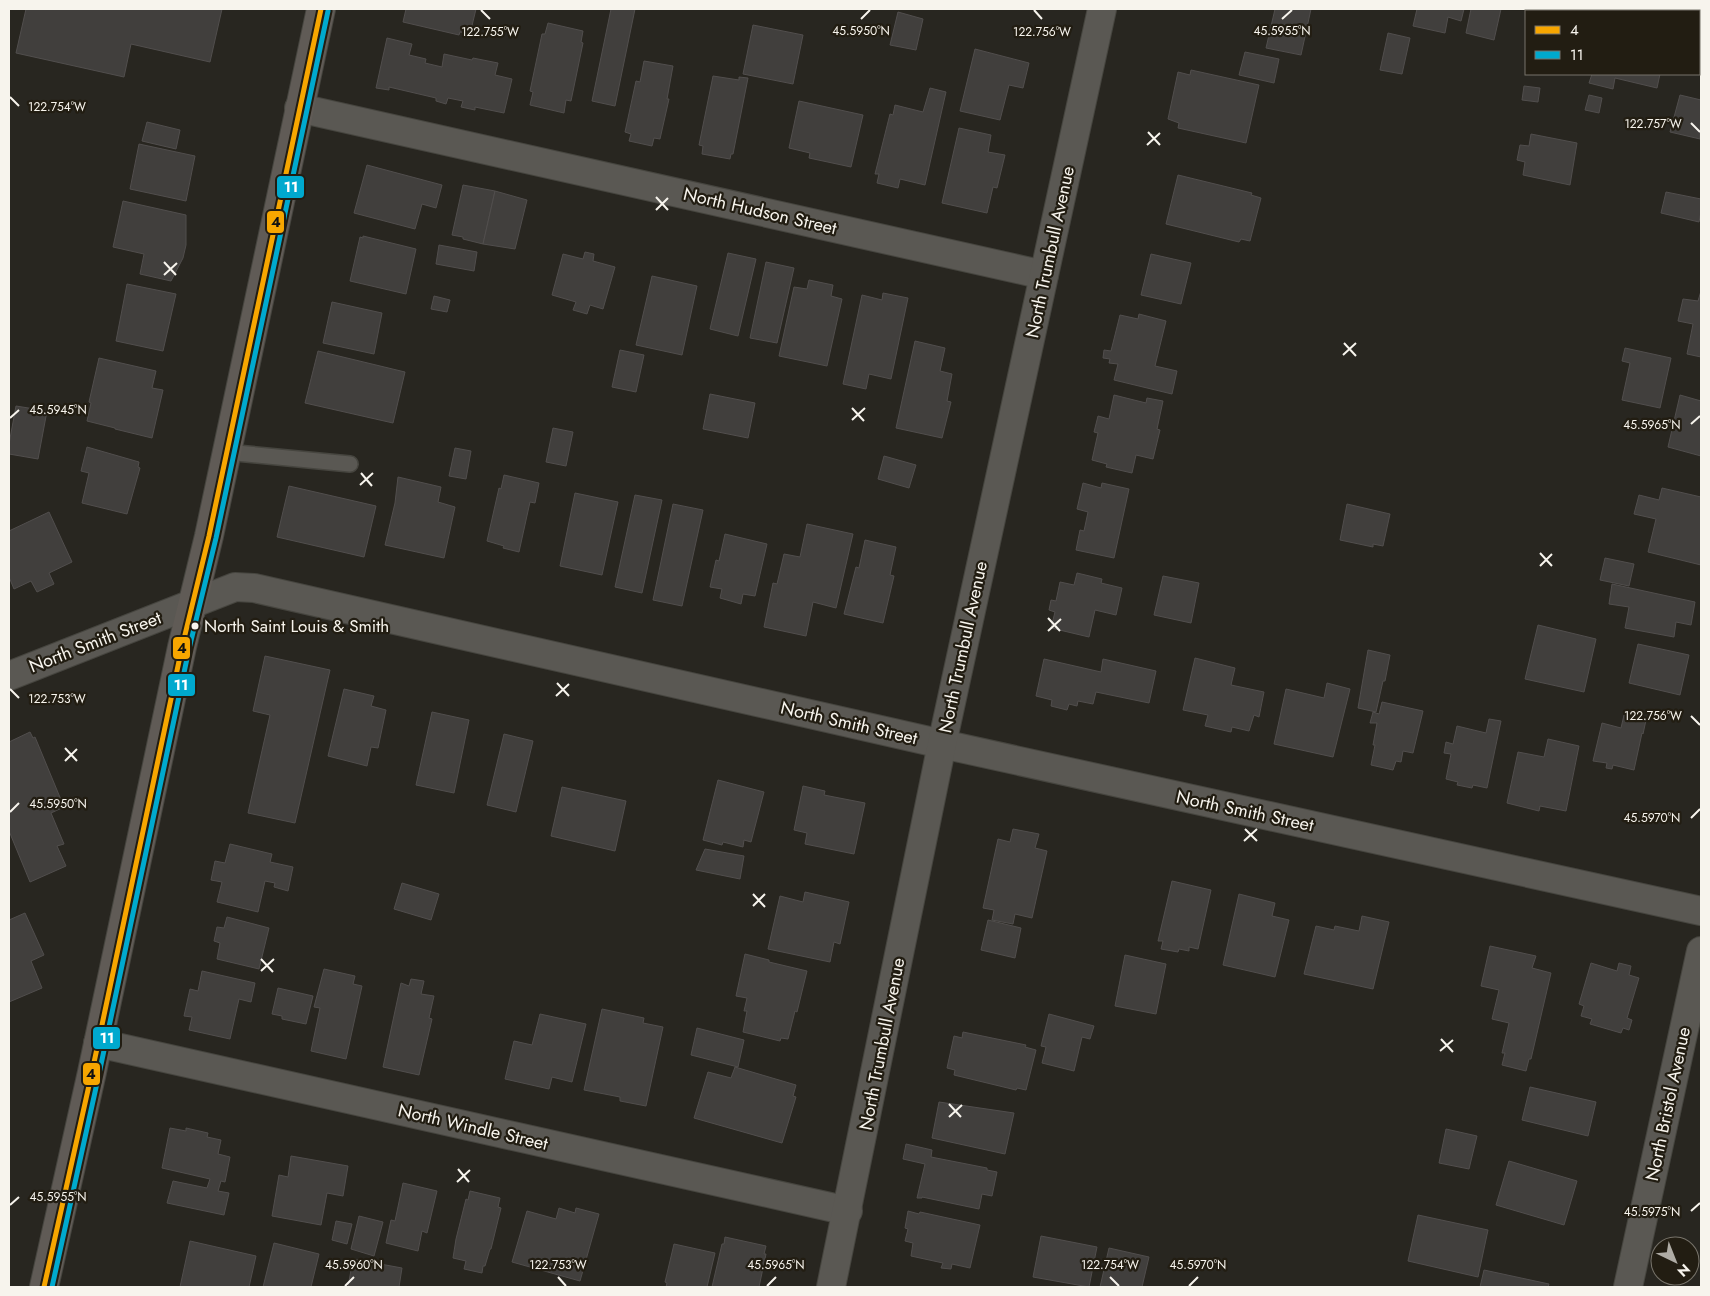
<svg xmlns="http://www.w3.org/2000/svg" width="1710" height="1296" font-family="Jost,sans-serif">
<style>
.building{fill:#413f3d;stroke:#514e4d}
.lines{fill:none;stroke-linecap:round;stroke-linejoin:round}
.service-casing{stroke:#46453f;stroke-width:18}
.minor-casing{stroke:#46453f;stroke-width:30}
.secondary-casing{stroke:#46453f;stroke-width:30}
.service{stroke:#5a5853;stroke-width:15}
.minor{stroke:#5a5853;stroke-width:28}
.secondary{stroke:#605b56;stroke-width:28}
.bus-1-casing{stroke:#221d12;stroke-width:9}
.bus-2-casing{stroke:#221d12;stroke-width:9}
.bus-1{stroke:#f7a600;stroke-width:5}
.bus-2{stroke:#00a9ce;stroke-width:5}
.ticks{fill:none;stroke:#f7f4ed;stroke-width:2}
.bus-dot{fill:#f7f4ed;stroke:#221d12;stroke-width:2}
.labels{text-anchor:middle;stroke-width:4.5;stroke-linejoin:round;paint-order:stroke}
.bus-label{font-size:17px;fill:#f7f4ed;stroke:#221d12;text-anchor:start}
.street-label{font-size:18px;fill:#f7f4ed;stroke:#221d12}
.ticks-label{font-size:12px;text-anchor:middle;fill:#f7f4ed;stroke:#221d12;stroke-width:4.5;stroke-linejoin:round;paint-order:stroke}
.line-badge{stroke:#221d12;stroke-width:2}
.badge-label{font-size:14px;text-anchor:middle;font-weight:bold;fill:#fff}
.pale-badge-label{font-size:14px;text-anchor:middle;font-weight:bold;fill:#111}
</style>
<rect width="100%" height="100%" fill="#282620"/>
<g class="building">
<path d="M26 9H222L210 62 131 44 124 77 16 53Z"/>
<path d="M406 9H476L470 34 460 32 459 35 403 22Z"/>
<path d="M611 9H635L615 106 592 101Z"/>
<path d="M1275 9H1311L1301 55 1266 48Z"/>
<path d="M1417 9H1464L1461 21 1448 17 1445 33 1413 26Z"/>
<path d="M1471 9H1501L1494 40 1466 33Z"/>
<path d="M1530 9H1597L1596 11H1530Z"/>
<path d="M1628 9H1661L1668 11H1627Z"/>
<path d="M898 12 923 19 916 50 890 45Z"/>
<path d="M548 23 583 31 581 42 583 43 571 101 566 100 564 113 530 105 533 92 530 91 542 34H545Z"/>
<path d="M753 25 803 35 793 84 743 74Z"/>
<path d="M1388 33 1410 38 1402 74 1380 70Z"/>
<path d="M387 38 412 44 409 55 426 59 425 63 442 67 444 54 472 60 473 58 498 63 495 75 512 79 504 113 475 107V110L461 107 463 101 448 98 446 104 436 101V98L389 87V90L376 88Z"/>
<path d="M975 49 1029 63 1023 88 1009 85 1000 120 960 111Z"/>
<path d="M1245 52 1279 59 1274 83 1239 75Z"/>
<path d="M644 61 673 66 667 99H669L660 139 654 138 652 146 629 141 631 134 625 132 636 81 640 82Z"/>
<path d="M1191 70 1259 85 1246 143 1178 128 1179 123 1168 119 1178 72 1190 75Z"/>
<path d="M1592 74H1660L1657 88 1615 78 1613 89 1589 83Z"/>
<path d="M713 76 739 80V77L748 78 733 154H731L730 159 702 154 703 146 699 145Z"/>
<path d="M1524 86 1540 88 1538 102 1522 100Z"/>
<path d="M930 88 946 92 925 185 900 179 898 188 877 183 879 174H875L890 114 893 115 895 105 923 112Z"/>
<path d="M1589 95 1602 98 1599 113 1585 110Z"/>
<path d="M1680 95 1701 100 1700 139 1670 132Z"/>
<path d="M799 101 863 115 851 167 809 158 810 153 789 148Z"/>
<path d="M147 122 180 130 176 149 142 141Z"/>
<path d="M959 128 991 135 988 152 1005 155 997 188 993 187 987 213 942 203Z"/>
<path d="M1531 134 1577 143 1570 185 1523 175 1525 162 1517 160 1520 145 1529 146Z"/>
<path d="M139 144 195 156 186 201 130 189Z"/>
<path d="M367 165 442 185 436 208 422 204 415 229 354 213Z"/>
<path d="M1178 175 1252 193 1251 195 1261 198 1250 241 1241 239 1239 242 1166 224Z"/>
<path d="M463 185 495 191 483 244 463 239V237L452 235Z"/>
<path d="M495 191 527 200 515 249 483 244Z"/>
<path d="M1666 192 1701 199V212L1699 222 1661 213Z"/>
<path d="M123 201 186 215V245L183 258 171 281 140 274 144 254 113 247Z"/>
<path d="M363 236 416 249 406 294 350 281 360 237 363 238Z"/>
<path d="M439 245 477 252 474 271 436 264Z"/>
<path d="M585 252 594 254 593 261 615 267 603 309 590 305 587 314 573 310 576 302 552 295 563 254 583 259Z"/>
<path d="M728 253 756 259 738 336 710 329Z"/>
<path d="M1151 254 1191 263 1181 304 1141 295Z"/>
<path d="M766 262 794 268 777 343 750 338Z"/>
<path d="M652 276 697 286 682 355 636 345Z"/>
<path d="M809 280 833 285 831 296 842 299 827 366 779 356 794 287 807 289Z"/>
<path d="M127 284 176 294 163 351 116 341Z"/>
<path d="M1701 291V357L1687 354 1693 324 1678 321 1683 299 1698 301Z"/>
<path d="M883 293 908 298 891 379 869 374 866 389 843 384 862 295 882 300Z"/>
<path d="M434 296 450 300 447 312 431 309Z"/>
<path d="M332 302 382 313 374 354 323 343Z"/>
<path d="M1139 314 1166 321 1155 366 1177 371 1172 394 1114 380 1118 364 1109 363 1110 359 1103 358 1104 350 1111 351 1120 315 1138 319Z"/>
<path d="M915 341 945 348 940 371 952 374 947 401 951 402 942 438 896 428Z"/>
<path d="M1625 348 1671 358 1660 408 1622 400 1630 363 1622 361Z"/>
<path d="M620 350 644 355 636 392 612 387Z"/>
<path d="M318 351 405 372 393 423 305 403Z"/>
<path d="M99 358 156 371 152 388 163 390 152 438 115 429V428L87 421 91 403 89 402Z"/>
<path d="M710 394 755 403 748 438 703 429Z"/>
<path d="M1114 395 1146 403 1147 398 1163 401 1157 429 1160 430 1153 459 1136 455 1132 473 1106 467 1107 464 1092 460 1098 433 1094 432 1098 416 1109 419Z"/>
<path d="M1680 395 1701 401V456L1668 447Z"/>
<path d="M16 406 47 411 38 459 9 454V444Z"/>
<path d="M553 428 573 432 566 466 546 462Z"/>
<path d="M87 447 139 462 138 467 140 468 127 514 82 503 89 473 81 471Z"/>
<path d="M455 448 471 451 466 479 449 476Z"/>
<path d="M884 456 916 465 909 488 878 479Z"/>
<path d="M504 475 539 483 535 503 530 502 519 552 503 548 504 546 487 541 499 488 501 489Z"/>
<path d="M398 477 441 487 438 502 455 507 444 558 385 545 395 503Z"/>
<path d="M1083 483 1101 488 1102 483 1129 489 1114 558 1076 550 1080 530 1084 531 1088 512 1077 509Z"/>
<path d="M289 486 376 506 364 557 277 537Z"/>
<path d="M1662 488 1701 497V565L1648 552 1656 519 1634 514 1639 495 1659 500Z"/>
<path d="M575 493 618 502 602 575 560 566Z"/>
<path d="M635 495 662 500 642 593 615 587Z"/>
<path d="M673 504 703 510 682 606 653 600Z"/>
<path d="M1347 504 1390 514 1383 546 1373 544V547L1340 540Z"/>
<path d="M49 512 72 562 49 573 54 584 37 592 31 581 14 589 9 577V531Z"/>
<path d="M807 524 853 534 836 608 813 602 806 636 764 627 773 583 777 584 784 554 800 557Z"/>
<path d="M725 534 767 544 755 596 743 594 741 604 720 598 722 589 710 587 716 560 719 561Z"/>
<path d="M865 540 896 547 890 575 894 576 883 623 844 614 856 567 859 568Z"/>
<path d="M1605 558 1634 564 1629 586 1600 580Z"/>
<path d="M1077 573 1102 579 1101 583 1122 588 1116 615 1095 610 1089 637 1051 628 1055 612 1049 610 1051 600 1056 601 1060 582 1074 585Z"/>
<path d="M1163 576 1199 583 1191 623 1154 615Z"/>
<path d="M1612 584 1695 602 1691 625 1676 622 1674 637 1625 628 1629 607 1609 604Z"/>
<path d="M1538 625 1596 639 1584 692 1525 679Z"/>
<path d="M1638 644 1689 655 1680 695 1629 683Z"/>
<path d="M1368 650 1390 655 1385 681H1383L1376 712 1358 708Z"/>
<path d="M265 656 330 670 295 823 248 813 270 715 253 711Z"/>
<path d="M1195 658 1235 668 1231 685 1264 692 1259 717 1254 715 1249 731 1232 727 1231 732 1205 726 1208 715 1183 710Z"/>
<path d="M1044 659 1101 672 1103 659 1156 671 1149 703 1096 692 1093 704 1078 701 1077 706 1069 704 1067 710 1051 706 1052 700 1036 696Z"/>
<path d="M1327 683 1350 689 1333 757 1274 744 1286 689 1324 698Z"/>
<path d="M344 689 374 696 371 706 386 710 378 748 371 747 367 766 328 756Z"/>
<path d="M1382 702 1423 711 1413 753 1403 751 1401 762 1396 761 1393 770 1371 765 1375 745H1373L1377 723H1370L1373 712 1379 714Z"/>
<path d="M432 712 469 720 454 793 416 785Z"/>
<path d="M1624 715 1646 720 1643 734 1642 733 1634 770 1613 765 1612 769 1606 768 1607 763 1593 761 1602 723 1621 728Z"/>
<path d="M1489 719 1501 721 1487 788 1473 785 1472 788 1457 785 1458 782 1446 779 1451 754 1444 753 1446 742 1453 744 1457 726 1486 733Z"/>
<path d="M30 732 33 738 35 737 64 807 51 813 64 844 57 846 66 866 30 882 9 831V742Z"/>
<path d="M504 734 533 741 516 812 487 805Z"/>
<path d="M1548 739 1579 746 1566 811 1540 806 1539 811 1507 803 1518 752 1544 757Z"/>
<path d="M718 780 764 792 751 842 744 840 743 847 723 842 722 845 703 840Z"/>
<path d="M803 786 825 791 824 795 865 803 854 854 805 844 807 833 794 830Z"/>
<path d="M562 787 626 801 615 851 551 836Z"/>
<path d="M1013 829 1039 834 1035 848 1047 851 1032 918 1015 914 1013 924 992 920 994 910 983 908 998 839 1010 842Z"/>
<path d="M230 844 272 854 270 862 293 867 288 891 274 887 275 883 265 881 258 912 217 902 222 882 211 880 215 861 225 863Z"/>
<path d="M705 849 744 856 740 879 696 870Z"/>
<path d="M1172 881 1211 890 1198 949 1189 947V951L1179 949 1178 952 1161 949 1163 941H1158Z"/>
<path d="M402 883 439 894 431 920 394 909Z"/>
<path d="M805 892 849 902 840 944 834 942 830 962 768 949 780 896 803 902Z"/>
<path d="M1239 894 1275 903 1272 916 1289 920 1275 977 1223 965Z"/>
<path d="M25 913 44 955 31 961 42 988 9 1002V920Z"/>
<path d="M1362 916 1389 922 1373 989 1304 974 1316 926 1334 930 1335 926 1359 931Z"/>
<path d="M227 917 269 928 259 969 217 959 220 943 214 941 217 927 224 928Z"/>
<path d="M988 920 1021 928 1015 958 981 950Z"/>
<path d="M1490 946 1536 956 1532 968 1551 973 1531 1059H1529L1526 1071 1502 1065 1505 1053H1502L1509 1023 1492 1019 1499 990 1481 986Z"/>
<path d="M745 954 769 960V962L807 971 797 1012 795 1011 788 1039 781 1038 780 1041 743 1032 747 1011H744L747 998 736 996Z"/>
<path d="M1125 955 1166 964 1156 1014 1115 1006Z"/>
<path d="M1591 963 1617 971 1619 963 1631 966 1629 975 1639 978 1627 1018 1632 1020 1629 1030 1623 1028 1621 1033 1590 1024 1592 1019 1581 1016 1584 1006 1579 1004Z"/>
<path d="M324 969 355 976 353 984 362 986 346 1059 311 1051 320 1008 314 1007Z"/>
<path d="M202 971 255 983 251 1002 239 999 230 1039 189 1030 192 1017 184 1016 190 989 198 991Z"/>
<path d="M411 979 424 981 421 994 434 996 429 1018 432 1019 419 1075 383 1067 401 983 409 986Z"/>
<path d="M278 988 313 996 306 1024 282 1019V1016L272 1014Z"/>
<path d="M602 1009 644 1018 643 1023 663 1027 646 1106 620 1101V1097L584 1090Z"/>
<path d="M540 1014 586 1024 572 1082 552 1077 549 1089 505 1079 514 1041 532 1045Z"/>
<path d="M1049 1014 1094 1026 1090 1039 1082 1037 1074 1071 1042 1063 1046 1047 1041 1046Z"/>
<path d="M697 1028 744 1040 738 1067 691 1055Z"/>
<path d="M963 1032 1026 1045 1025 1047 1036 1050 1026 1090 1017 1088 1016 1090 954 1075 955 1070 947 1068 954 1036 962 1038Z"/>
<path d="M735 1067 796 1085 793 1096 796 1097 782 1143 694 1118 708 1072 731 1078Z"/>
<path d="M1530 1087 1596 1102 1588 1136 1522 1120Z"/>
<path d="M939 1102 1014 1113 1005 1154 932 1138Z"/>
<path d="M170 1128 186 1131V1128L208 1133 207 1137 221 1140 218 1154 230 1157 225 1182 221 1181 218 1191 229 1193 224 1215 167 1203 173 1181 207 1188 210 1179 162 1168Z"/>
<path d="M1446 1129 1477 1136 1469 1169 1439 1163Z"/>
<path d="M906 1144 932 1150 931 1157 987 1168V1170L997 1172 992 1196 982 1194 979 1209 922 1197V1198H917L925 1164 903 1159Z"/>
<path d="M291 1156 348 1166 343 1196 327 1193 321 1225 272 1216 279 1175 288 1177Z"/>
<path d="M1509 1161 1577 1181 1564 1225 1496 1205Z"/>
<path d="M403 1183 437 1191 427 1233 422 1231 418 1251 386 1243 391 1220 395 1221Z"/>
<path d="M470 1191 500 1198 498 1207 501 1208 491 1249H490L485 1266H483L482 1273 464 1269 466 1261 453 1258 456 1239 466 1199 468 1200Z"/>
<path d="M559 1208 575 1213 576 1208 599 1214 580 1281 512 1262 527 1211 556 1219Z"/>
<path d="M908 1211 919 1214 920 1212 980 1225 970 1268 952 1264 951 1269 941 1268 943 1263 911 1256 913 1243 905 1241 908 1229 905 1228Z"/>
<path d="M1418 1215 1488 1230 1478 1277 1408 1261Z"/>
<path d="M359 1216 383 1222 374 1256 351 1249Z"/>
<path d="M336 1221 352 1224 347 1244 332 1240Z"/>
<path d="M1041 1236 1097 1247 1089 1287 1033 1277Z"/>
<path d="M725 1237 766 1246 764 1254H766L759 1287H712L722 1244H724Z"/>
<path d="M190 1241 256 1256 249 1287H180Z"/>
<path d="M274 1243 319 1254 311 1287H263Z"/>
<path d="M674 1244 715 1253 707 1287H666L667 1283 665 1282Z"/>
<path d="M1109 1248 1149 1257 1142 1287H1100Z"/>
<path d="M353 1259 402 1268 399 1287H348Z"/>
<path d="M1484 1270 1549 1284 1548 1287H1480Z"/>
</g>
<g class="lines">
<g class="service-casing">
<path id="service" d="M226 452 350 464"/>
</g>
<g class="minor-casing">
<g id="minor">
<path d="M299 108 1044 275"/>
<path d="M9 676 235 587 254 588 942 744 1701 911"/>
<path d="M98 1043 848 1211"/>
<path d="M831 1287 942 744 1102 9"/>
<path d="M1628 1287 1701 951"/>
</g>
</g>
<g class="secondary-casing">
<path id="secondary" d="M44 1287 92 1072 182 647 209 536 321 9"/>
</g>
<use href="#service" class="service"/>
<use href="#minor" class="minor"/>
<use href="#secondary" class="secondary"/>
<g class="bus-1-casing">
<path id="bus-1" d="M44 1287 92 1072 182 647 209 536 321 9"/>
</g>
<g class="bus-2-casing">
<path id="bus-2" d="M52 1287 99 1074 189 649 216 538 328 11"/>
</g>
<use href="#bus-1" class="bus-1"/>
<use href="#bus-2" class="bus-2"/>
</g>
<path class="ticks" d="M481 10 490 19M1034 10 1042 19M861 19 870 10M1282 19 1292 10M10 97 19 106M1691 123 1700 132M1148 132 1160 145M1147 145 1160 133M656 197 668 210M656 210 668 198M164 262 176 275M164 275 177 263M1344 343 1356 356M1343 355 1356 343M852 408 864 421M10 418 19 410M852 420 865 408M1691 424 1700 416M361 473 372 486M360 485 373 473M1540 553 1552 566M1540 566 1552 554M1048 618 1060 631M1048 631 1061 619M557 683 569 696M10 689 19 698M556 696 569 684M1691 716 1700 725M65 748 77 761M65 761 77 749M10 812 19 803M1691 818 1700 809M1245 829 1257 841M1244 841 1257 829M753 894 765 907M753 906 765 894M261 959 273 972M261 971 274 959M1441 1039 1453 1052M1440 1051 1453 1040M949 1104 961 1117M949 1117 962 1105M458 1169 469 1182M457 1182 470 1170M10 1205 19 1197M1691 1211 1700 1203M558 1277 566 1286M1110 1277 1119 1286M345 1286 354 1277M767 1286 776 1277M1189 1286 1198 1277"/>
<circle class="bus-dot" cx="195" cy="626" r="4.5"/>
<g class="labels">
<g class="bus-label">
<text x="204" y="632">North Saint Louis &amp; Smith</text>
</g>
<g class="street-label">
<text transform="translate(760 211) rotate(13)" y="6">North Hudson Street</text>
<text transform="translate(1050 252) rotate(-78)" y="6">North Trumbull Avenue</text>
<text transform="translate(95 642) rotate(-21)" y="6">North Smith Street</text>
<text transform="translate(963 647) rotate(-78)" y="6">North Trumbull Avenue</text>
<text transform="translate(849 723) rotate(13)" y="6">North Smith Street</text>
<text transform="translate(1245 811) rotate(12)" y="6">North Smith Street</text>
<text transform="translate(882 1044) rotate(-79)" y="6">North Trumbull Avenue</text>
<text transform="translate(1668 1104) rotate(-78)" y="6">North Bristol Avenue</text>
<text transform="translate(473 1127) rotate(13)" y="6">North Windle Street</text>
</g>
</g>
<g class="ticks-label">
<text x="861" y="35">45.5950°N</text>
<text x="1282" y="35">45.5955°N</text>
<text x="490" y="36">122.755°W</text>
<text x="1042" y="36">122.756°W</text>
<text x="57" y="111">122.754°W</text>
<text x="1653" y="128">122.757°W</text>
<text x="58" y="414">45.5945°N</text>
<text x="1652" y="429">45.5965°N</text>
<text x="57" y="703">122.753°W</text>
<text x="1653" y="720">122.756°W</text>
<text x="58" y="808">45.5950°N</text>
<text x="1652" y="822">45.5970°N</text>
<text x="58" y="1201">45.5955°N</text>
<text x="1652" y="1216">45.5975°N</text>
<text x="558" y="1269">122.753°W</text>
<text x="1110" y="1269">122.754°W</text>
<text x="354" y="1269">45.5960°N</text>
<text x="776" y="1269">45.5965°N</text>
<text x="1198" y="1269">45.5970°N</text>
</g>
<g class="line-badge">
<rect x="276" y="175" width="29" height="24" rx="5" fill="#00a9ce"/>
<rect x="266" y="210" width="19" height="24" rx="5" fill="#f7a600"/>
<rect x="172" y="636" width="19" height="24" rx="5" fill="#f7a600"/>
<rect x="167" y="673" width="29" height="24" rx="5" fill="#00a9ce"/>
<rect x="92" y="1026" width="29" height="24" rx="5" fill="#00a9ce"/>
<rect x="82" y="1062" width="19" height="24" rx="5" fill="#f7a600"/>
</g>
<g class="badge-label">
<text x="291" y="192">11</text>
<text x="181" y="690">11</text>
<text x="107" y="1043">11</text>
</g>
<g class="pale-badge-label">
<text x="276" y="227">4</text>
<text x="182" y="653">4</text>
<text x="91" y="1079">4</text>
</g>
<rect width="1710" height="1296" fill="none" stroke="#f7f4ed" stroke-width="20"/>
<rect x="1525" y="10" width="175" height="65" fill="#221d12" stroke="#77736a"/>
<rect x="1535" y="26" width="25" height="8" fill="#f7a600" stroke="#77736a"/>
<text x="1570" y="35" font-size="15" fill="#f7f4ed">4</text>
<rect x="1535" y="51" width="25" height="8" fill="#00a9ce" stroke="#77736a"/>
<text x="1570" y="60" font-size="15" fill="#f7f4ed">11</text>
<g transform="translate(1675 1261) rotate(137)"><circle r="24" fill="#221d12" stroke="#77736a"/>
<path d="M0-4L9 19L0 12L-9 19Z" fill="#afaca5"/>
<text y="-8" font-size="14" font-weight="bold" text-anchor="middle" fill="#f7f4ed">N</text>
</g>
</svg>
